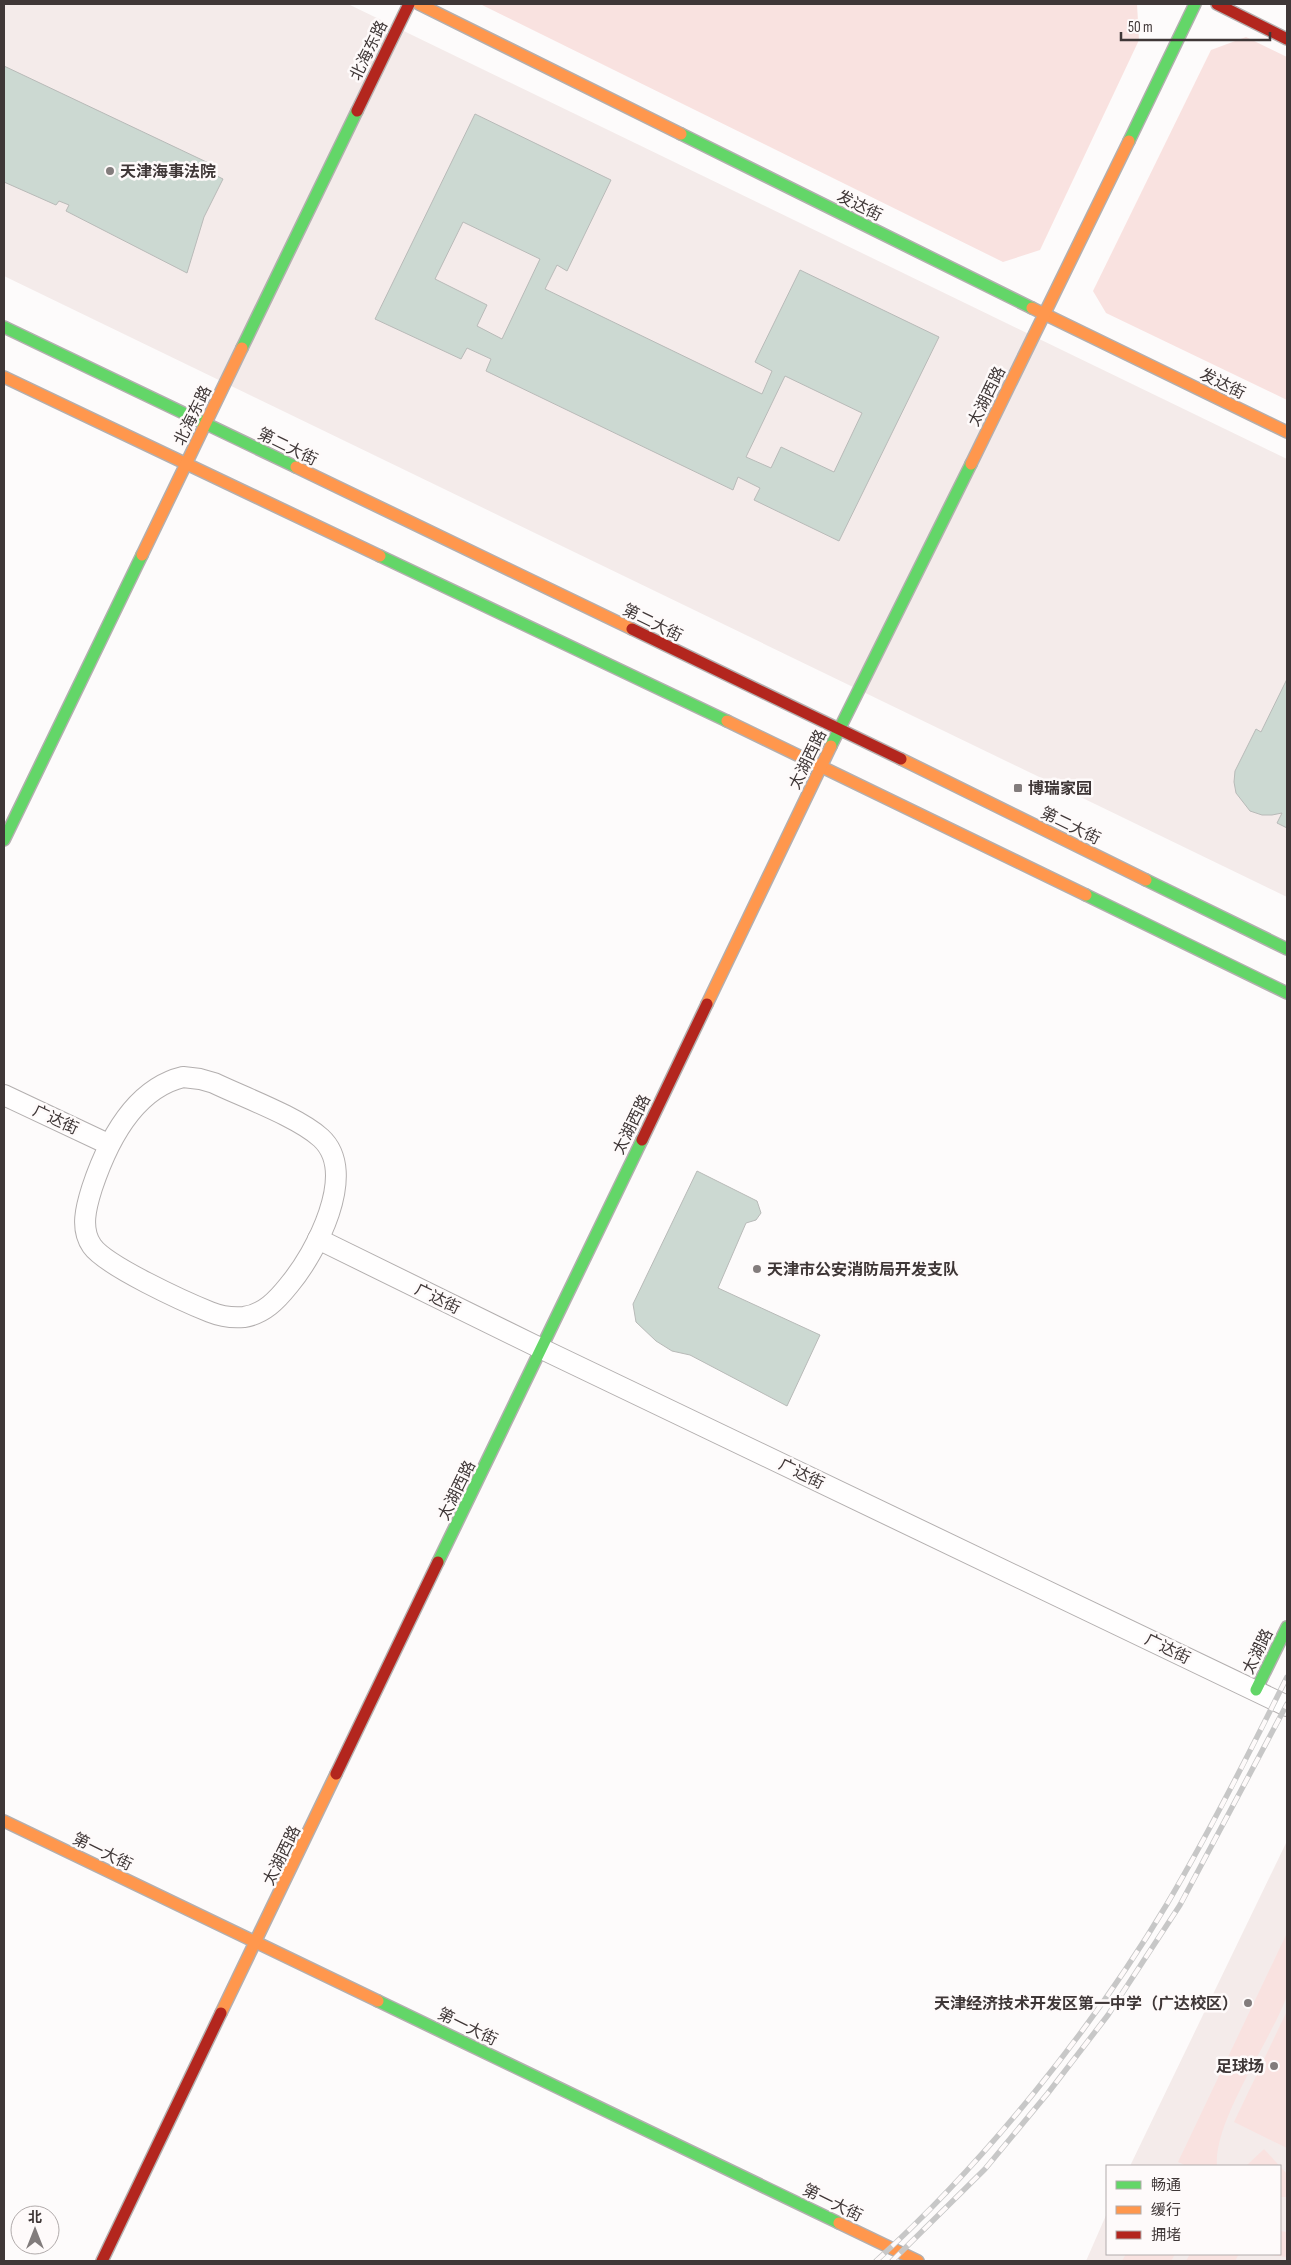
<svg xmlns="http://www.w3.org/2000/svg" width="1291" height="2265" font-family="'Sofia Sans Condensed','Noto Sans SC',sans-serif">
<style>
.built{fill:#f4ebea}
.green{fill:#f9e2e0}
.building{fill:#ccd9d2;stroke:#b8bab8;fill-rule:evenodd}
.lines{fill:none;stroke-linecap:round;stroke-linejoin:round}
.street-casing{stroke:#b3afaf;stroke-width:22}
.fast-casing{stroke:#b3afaf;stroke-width:14}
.slow-casing{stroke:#b3afaf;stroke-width:14}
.jam-casing{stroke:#b3afaf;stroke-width:14}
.street{stroke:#fffefe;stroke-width:20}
.fast{stroke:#63d668;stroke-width:11}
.slow{stroke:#ff974d;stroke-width:11}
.jam{stroke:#b3261e;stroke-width:11}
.rail-casing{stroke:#c7c7c7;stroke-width:5.5}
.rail{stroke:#fefafa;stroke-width:4;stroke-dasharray:11;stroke-linecap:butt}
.poi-dot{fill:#827c7c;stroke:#fefafa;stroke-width:2}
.labels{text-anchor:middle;stroke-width:5;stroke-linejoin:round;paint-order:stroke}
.street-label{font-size:16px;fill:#3f3737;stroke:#fefafa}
.poi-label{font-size:16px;font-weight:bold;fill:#3f3737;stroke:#fefafa;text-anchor:start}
</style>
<rect width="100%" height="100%" fill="#fdfbfb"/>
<g class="built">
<path d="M4 4H348L1287 459V897L4 276Z"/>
<path d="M1287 1841V2261H1086L1107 2213V2254H1280V2166H1130Z"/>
</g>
<g class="green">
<path d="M480 4H1137L1139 40 1040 250 1003 262Z"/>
<path d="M1246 37 1287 57V400L1106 313 1093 291 1211 50Z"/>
<path d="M1287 1933C1287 1948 1291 1986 1286 1998 1270 2042 1213 2122 1217 2166H1187L1178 2162Z"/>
<path d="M1287 2011V2148L1234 2122Z"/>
<path d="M1264 2149 1287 2174V2197H1280V2166H1246Z"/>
<path d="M1280 2231 1287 2232V2257L1263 2254H1280Z"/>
<path d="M1126 2254H1175L1171 2261H1122Z"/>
<path d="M1190 2254H1239L1235 2261H1186Z"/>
</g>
<g class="building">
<path d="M4 66 217 167 215 175 223 179 204 217 187 273 66 211 69 205 59 201 56 205 4 182Z"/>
<path d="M475 114 611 180 567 271 557 265 545 289 762 394 772 371 755 362 800 270 939 337 839 541 754 500 760 488 738 477 733 490 486 371 491 359 467 348 461 359 375 319ZM463 222 540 259 502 339 477 326 487 305 435 279ZM785 376 862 413 834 472 781 447 771 468 746 457Z"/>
<path d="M1287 679V828L1277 823 1282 813 1272 815H1262L1250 811 1236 793 1234 782 1235 771 1256 729 1261 732Z"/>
<path d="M697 1171 757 1201 761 1213 756 1220 746 1223 718 1288 820 1335 787 1406 690 1355 672 1351 656 1341 636 1322 633 1304Z"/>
</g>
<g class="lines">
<g class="street-casing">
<g id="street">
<path d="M183 1077 200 1079 214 1083C243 1097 298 1117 321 1138 359 1173 315 1254 289 1285 277 1300 264 1314 244 1317 233 1318 220 1316 210 1312 185 1302 106 1266 92 1246 80 1229 86 1207 92 1188 107 1143 133 1089 183 1077Z"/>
<path d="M4 1095 108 1144"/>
<path d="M318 1239 542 1349 1287 1706"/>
</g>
</g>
<g class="fast-casing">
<g id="fast">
<path d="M681 134 1032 308"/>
<path d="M1129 141 1195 4"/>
<path d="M4 327 296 467"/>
<path d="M242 348 357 111"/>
<path d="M380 556 727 721"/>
<path d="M831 746 971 464"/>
<path d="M4 840 142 555"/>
<path d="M1146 880 1287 949"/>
<path d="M1086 895 1287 993"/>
<path d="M438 1562 642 1140"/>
<path d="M1256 1690 1287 1627"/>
<path d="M378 2001 839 2223"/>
</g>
</g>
<g class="slow-casing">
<g id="slow">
<path d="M419 4 681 134"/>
<path d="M1032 308 1287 432"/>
<path d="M4 377 380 556"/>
<path d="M971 464 1129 141"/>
<path d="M296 467 632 629"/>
<path d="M142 555 242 348"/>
<path d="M727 721 1086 895"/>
<path d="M901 759 1146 880"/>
<path d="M707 1004 831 746"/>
<path d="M4 1821 378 2001"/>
<path d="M221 2013 336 1774"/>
<path d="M839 2223 918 2261"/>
</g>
</g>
<g class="jam-casing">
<g id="jam">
<path d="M1217 4 1287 39"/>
<path d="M357 111 409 4"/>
<path d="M632 629 901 759"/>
<path d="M642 1140 707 1004"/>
<path d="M336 1774 438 1562"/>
<path d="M102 2261 221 2013"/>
</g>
</g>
<use href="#street" class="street"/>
<use href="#fast" class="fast"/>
<use href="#slow" class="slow"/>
<use href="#jam" class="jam"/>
<g class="rail-casing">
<g id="rail">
<path d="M876 2261C985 2162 1091 2031 1167 1904 1210 1831 1249 1754 1287 1677"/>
<path d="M892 2261 985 2169 1048 2093 1108 2015 1180 1905 1287 1704"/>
</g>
</g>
<use href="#rail" class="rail"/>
</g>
<g class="poi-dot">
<circle cx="110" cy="171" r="5"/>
<rect x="1013" y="783" width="10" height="10" rx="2.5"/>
<circle cx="757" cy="1269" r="5"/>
<circle cx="1248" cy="2003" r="5"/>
<circle cx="1274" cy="2066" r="5"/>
</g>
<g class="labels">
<g class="street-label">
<text transform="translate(368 50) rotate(-64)" y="6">北海东路</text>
<text transform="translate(860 205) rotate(26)" y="6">发达街</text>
<text transform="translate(1223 383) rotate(26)" y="6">发达街</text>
<text transform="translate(986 396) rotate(-64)" y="6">太湖西路</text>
<text transform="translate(192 415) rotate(-64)" y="6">北海东路</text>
<text transform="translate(288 446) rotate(26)" y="6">第二大街</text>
<text transform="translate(653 622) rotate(26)" y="6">第二大街</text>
<text transform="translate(807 759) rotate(-64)" y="6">太湖西路</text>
<text transform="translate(1071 825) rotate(26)" y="6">第二大街</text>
<text transform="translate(56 1119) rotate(25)" y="6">广达街</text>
<text transform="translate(631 1124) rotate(-64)" y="6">太湖西路</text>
<text transform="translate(438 1298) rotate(26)" y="6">广达街</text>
<text transform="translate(802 1473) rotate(26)" y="6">广达街</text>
<text transform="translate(456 1490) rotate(-64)" y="6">太湖西路</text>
<text transform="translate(1168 1648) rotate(26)" y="6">广达街</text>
<text transform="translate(1257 1651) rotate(-64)" y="6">太湖路</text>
<text transform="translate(103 1851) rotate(26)" y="6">第一大街</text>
<text transform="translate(281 1855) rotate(-64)" y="6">太湖西路</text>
<text transform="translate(468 2026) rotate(26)" y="6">第一大街</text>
<text transform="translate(833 2202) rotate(26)" y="6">第一大街</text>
</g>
<g class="poi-label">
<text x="120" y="177">天津海事法院</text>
<text x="1028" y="794">博瑞家园</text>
<text x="767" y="1275">天津市公安消防局开发支队</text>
<text x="1238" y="2009" text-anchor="end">天津经济技术开发区第一中学（广达校区）</text>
<text x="1264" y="2072" text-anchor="end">足球场</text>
</g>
</g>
<rect width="1291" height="2265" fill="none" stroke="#3f3737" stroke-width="10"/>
<rect x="1106" y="2165" width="175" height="90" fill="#fefafa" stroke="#b2acac"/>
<rect x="1116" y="2181" width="25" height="8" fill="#63d668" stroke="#b2acac"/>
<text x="1151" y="2190" font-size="15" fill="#3f3737">畅通</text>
<rect x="1116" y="2206" width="25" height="8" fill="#ff974d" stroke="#b2acac"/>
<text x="1151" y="2215" font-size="15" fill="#3f3737">缓行</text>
<rect x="1116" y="2231" width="25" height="8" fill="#b3261e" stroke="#b2acac"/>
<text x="1151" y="2240" font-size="15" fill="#3f3737">拥堵</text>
<g transform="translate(35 2230)"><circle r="24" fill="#fefafa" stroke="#b2acac"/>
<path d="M0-4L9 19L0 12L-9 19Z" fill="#827c7c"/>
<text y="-8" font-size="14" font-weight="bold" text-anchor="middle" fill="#3f3737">北</text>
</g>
<path d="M1121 32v8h149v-8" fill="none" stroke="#3f3737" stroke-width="2.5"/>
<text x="1128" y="32" font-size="15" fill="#3f3737" stroke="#fefafa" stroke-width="4" paint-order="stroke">50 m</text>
</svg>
